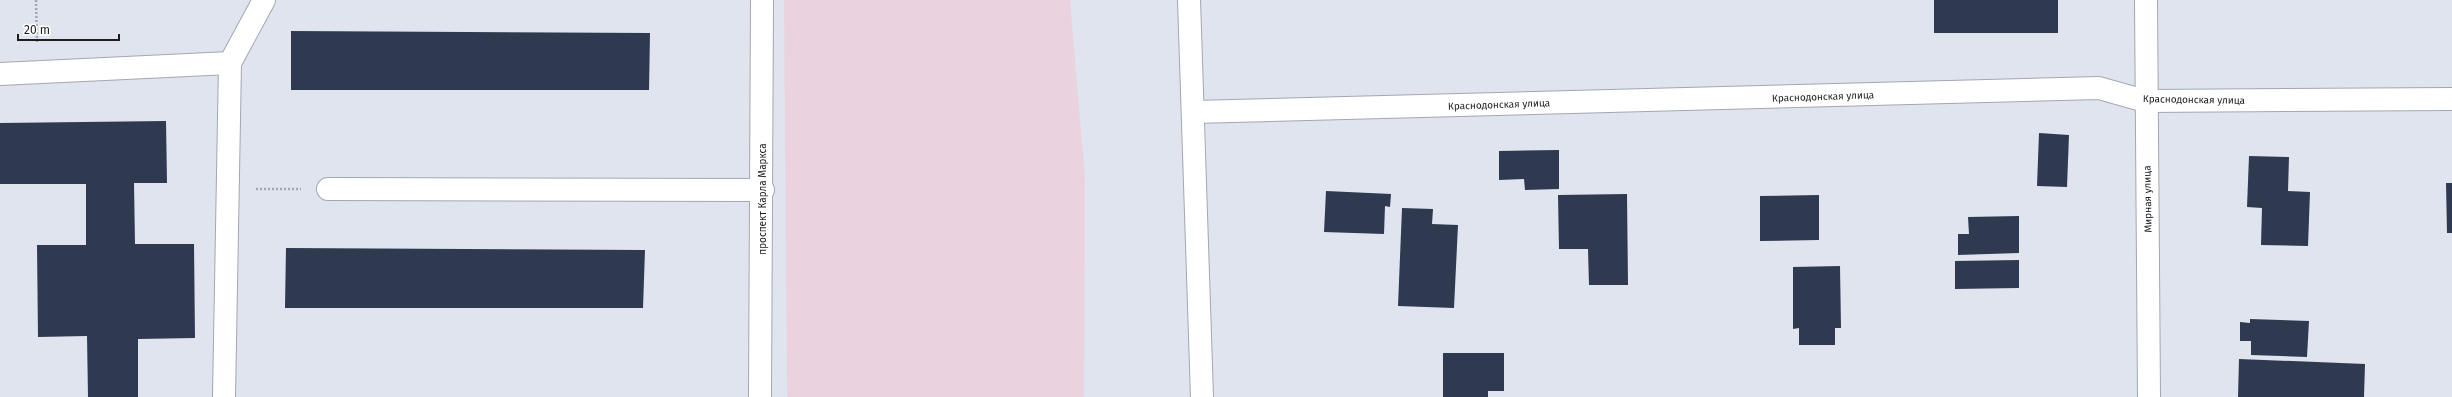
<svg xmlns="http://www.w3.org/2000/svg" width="2452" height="397" font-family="'Fira Sans',sans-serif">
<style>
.industrial{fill:#ead3df}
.building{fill:#2f3a51}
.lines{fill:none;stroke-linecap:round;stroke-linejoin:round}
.minor-casing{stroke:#a2a7b1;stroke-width:24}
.path{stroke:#a3a7b0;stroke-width:2.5;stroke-dasharray:2 2;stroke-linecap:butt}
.minor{stroke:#fff;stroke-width:22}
.labels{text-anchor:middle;stroke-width:4;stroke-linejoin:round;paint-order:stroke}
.street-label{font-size:10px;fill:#1c1d21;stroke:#fff}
</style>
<rect width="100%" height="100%" fill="#dfe4ef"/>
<path class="industrial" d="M784 0H1070L1085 178 1084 397H787Z"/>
<g class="building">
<rect x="1934" y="0" width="124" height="33"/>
<path d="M291 31 650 33 649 90H291Z"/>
<path d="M166 121 167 183H134L135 244H194L195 338 138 339V397H88L87 336 38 337 37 245H86V184H0V123Z"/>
<path d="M2039 133 2069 135 2067 187 2037 186Z"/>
<path d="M1559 150V189L1525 190 1524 179 1499 180V151Z"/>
<path d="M2249 156 2289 157 2288 191 2310 192 2308 246 2261 245 2262 208 2247 207Z"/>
<path d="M2446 183H2452V233H2447Z"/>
<path d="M1326 191 1391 194 1390 207 1385 206 1384 234 1324 232Z"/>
<path d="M1627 194 1628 285H1589L1588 249H1559L1558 195Z"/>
<path d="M1819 195V240L1760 241V196Z"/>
<path d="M1402 208 1433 209 1432 224 1458 225 1454 308 1398 306Z"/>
<path d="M2019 216V253L1958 255V234H1969L1968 217Z"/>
<path d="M286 248 645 250 643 308H285Z"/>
<path d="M2019 260V288L1955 289V261Z"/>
<path d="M1840 266 1841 328H1835V345H1799V328L1793 329V267Z"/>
<path d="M2250 319 2309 321 2307 357 2251 355V341H2240V322L2250 323Z"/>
<path d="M1443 353H1504V391H1488V397H1443Z"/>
<path d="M2239 359 2365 364 2364 397H2238Z"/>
</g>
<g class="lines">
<g class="minor-casing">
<g id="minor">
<path d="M1189 0 1202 397"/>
<path d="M2146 0 2149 397"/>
<path d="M0 74 230 63"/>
<path d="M1193 112 2099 88 2145 101 2452 99"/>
<path d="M328 189 763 190"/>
<path d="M224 397 230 63 264 0"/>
<path d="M760 397 762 0"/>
</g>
</g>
<g class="path">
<path d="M36 0 37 44"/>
<path d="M256 189H301"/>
</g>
<use href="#minor" class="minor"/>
</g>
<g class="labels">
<g class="street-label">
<text transform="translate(1823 96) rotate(-2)" y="4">Краснодонская улица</text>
<text transform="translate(2194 99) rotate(1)" y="4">Краснодонская улица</text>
<text transform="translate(1499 104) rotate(-2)" y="4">Краснодонская улица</text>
<text transform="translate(762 199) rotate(-90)" y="4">проспект Карла Маркса</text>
<text transform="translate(2147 199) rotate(-91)" y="4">Мирная улица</text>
</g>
</g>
<path d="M18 34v6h101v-6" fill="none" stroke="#1c1d21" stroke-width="2"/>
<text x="24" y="34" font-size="12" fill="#1c1d21" stroke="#ffffff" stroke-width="3" paint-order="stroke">20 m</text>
</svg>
